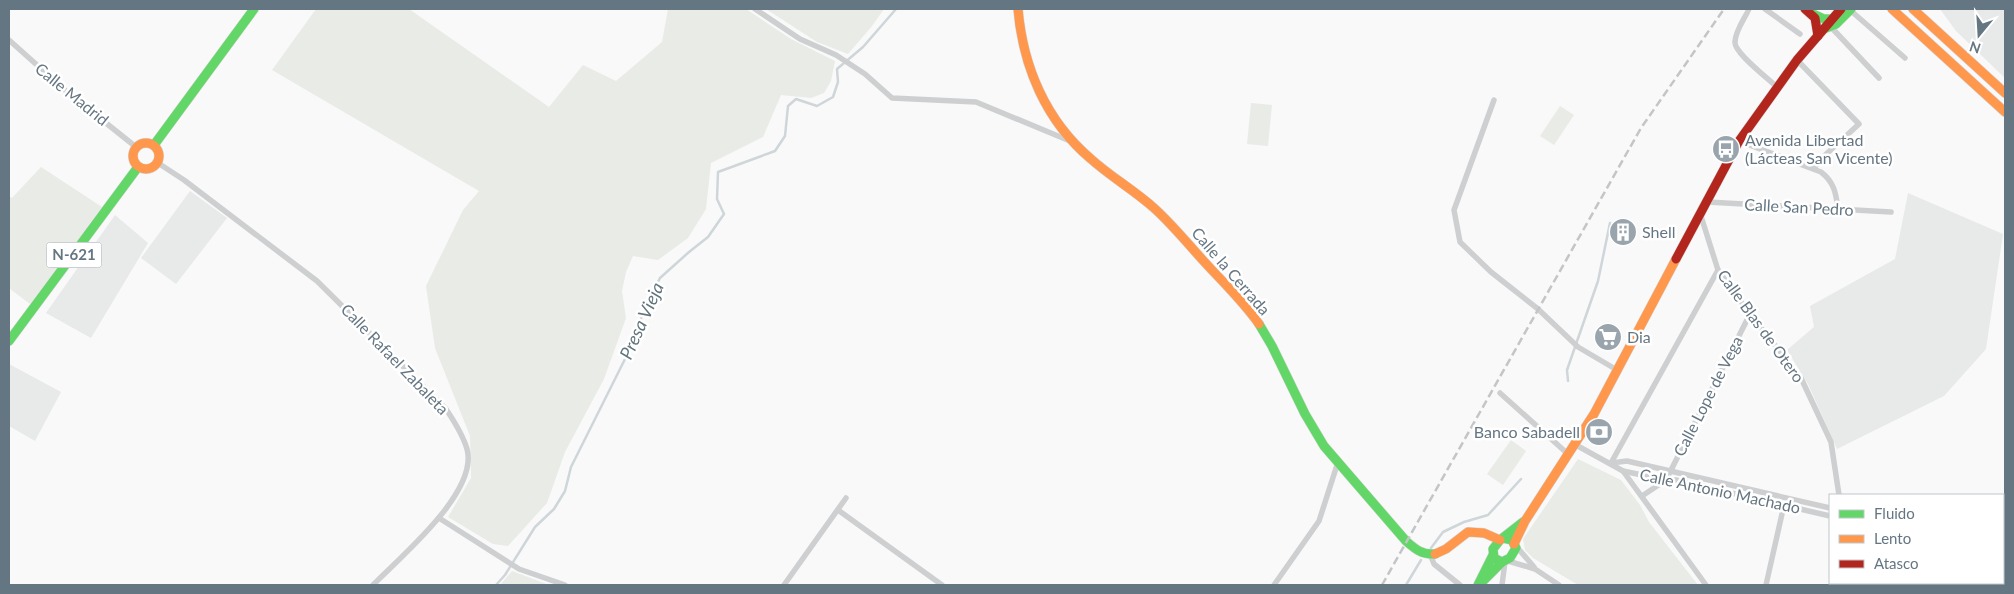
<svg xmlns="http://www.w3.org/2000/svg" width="2014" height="594" font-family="Lato,sans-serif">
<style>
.built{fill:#e8e9e9}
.green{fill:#e8ebe6}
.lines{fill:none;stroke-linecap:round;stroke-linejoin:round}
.stream{stroke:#ced6d9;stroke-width:2.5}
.fast-casing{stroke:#d5d6d7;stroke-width:10}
.slow-casing{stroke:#d5d6d7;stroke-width:10}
.jam-casing{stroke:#d5d6d7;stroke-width:10}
.street{stroke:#cecfd0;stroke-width:5.5}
.fast{stroke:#63d668;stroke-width:9}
.slow{stroke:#ff974d;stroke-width:9}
.jam{stroke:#b3261e;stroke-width:9}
.rail{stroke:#c3c5c6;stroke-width:2.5;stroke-dasharray:8 4;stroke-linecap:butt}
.labels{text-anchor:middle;stroke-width:5;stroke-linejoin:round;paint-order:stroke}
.shield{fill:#fff;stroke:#939fa8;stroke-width:1}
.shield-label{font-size:15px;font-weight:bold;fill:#657683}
.street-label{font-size:16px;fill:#657683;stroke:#fff}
.poi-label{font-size:16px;fill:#657683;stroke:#fff;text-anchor:start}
.water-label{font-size:18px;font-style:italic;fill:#60757c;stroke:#fff}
</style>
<rect width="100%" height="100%" fill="#f9f9f9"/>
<g class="built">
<path d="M1940 9H2005V78L1956 31Z"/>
<path d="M190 191 227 218 176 284 141 258Z"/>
<path d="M1908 193 2003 234 1986 349 1944 396 1837 449 1808 384 1787 350 1814 327 1810 306 1895 259Z"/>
<path d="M115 215 148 243 91 338 46 313Z"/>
<path d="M9 364 61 392 35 441 9 426Z"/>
</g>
<g class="green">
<path d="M316 9H409L549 107 583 65 616 81 662 42 668 9H746L791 39 835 61 831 81 824 93 811 98 781 95 763 137 711 163 706 209 688 238 658 260 633 256 626 272 622 291 626 318 604 379 565 452 547 503 508 546 493 544 448 517 471 478 470 436 435 348 426 286 463 210 479 191 272 70Z"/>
<path d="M766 9H884L872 26 848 54 817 42Z"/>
<path d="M1251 103 1272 105 1268 146 1247 144Z"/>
<path d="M1560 106 1574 115 1554 145 1540 136Z"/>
<path d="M41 167 102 207 30 304 9 288V196L12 198Z"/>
<path d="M1511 440 1526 451 1503 485 1487 474Z"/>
<path d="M1578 459 1621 480 1640 505 1649 522 1698 585H1578L1533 558 1525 550 1523 539Z"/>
<path d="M512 571 549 585H500Z"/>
</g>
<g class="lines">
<g class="stream">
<path d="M1568 381 1567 370 1598 281 1610 223"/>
<path d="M1431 548 1443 532 1464 522 1488 515 1521 479"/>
<path d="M496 585 505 575 535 527 554 509 565 491 571 467 624 361 636 335 644 309 660 278 689 252 708 237 724 214 717 199 718 172 775 151 785 136 788 106 796 99 817 106 833 97 838 82 837 69 863 47 896 9"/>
<path d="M1406 585 1421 560"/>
</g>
<g class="fast-casing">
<g id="fast">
<path d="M1811 13 1824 19H1831"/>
<path d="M1826 28 1836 24 1851 9"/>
<path d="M154 145 254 9"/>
<path d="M1259 324 1272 346 1305 414 1324 446 1406 541C1415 549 1422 555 1435 554"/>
<path d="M9 341 138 167"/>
<path d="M1503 538 1512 540 1516 548 1510 558 1502 562 1494 558 1493 549 1500 540 1523 522"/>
<path d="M1483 581 1502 562"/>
<path d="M1478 585 1493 555"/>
</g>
</g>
<g class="slow-casing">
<g id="slow">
<path d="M1018 9C1023 67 1046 121 1091 159 1111 177 1134 190 1154 208 1175 227 1192 249 1211 269 1228 287 1245 304 1259 324"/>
<path d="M1892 9 2005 112"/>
<path d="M1913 9 2005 93"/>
<circle cx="146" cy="156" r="13"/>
<path d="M1514 544 1525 521 1594 414 1676 259"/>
<path d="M1435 554 1446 549 1468 532 1484 533 1500 540"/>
</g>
</g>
<g class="jam-casing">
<g id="jam">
<path d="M1805 9 1815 18 1818 36"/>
<path d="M1676 259 1739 141 1797 60 1841 9"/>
</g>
</g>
<g class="street">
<path d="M755 9 800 39 836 55 865 74 892 98 976 102 1070 141"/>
<path d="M1749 9C1745 18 1735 31 1735 42 1734 53 1769 79 1778 88"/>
<path d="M1765 9 1800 34"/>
<path d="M1850 10 1905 58"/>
<path d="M1830 26 1879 78"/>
<path d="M9 40 66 91 136 147"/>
<path d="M1797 60 1859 124 1822 158 1814 168"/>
<path d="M1494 100 1454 210 1460 242 1491 272 1538 309 1578 347 1617 370"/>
<path d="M1739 141 1821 172C1834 182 1836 193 1838 209"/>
<path d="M158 163 184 180 317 281 446 409C454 421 463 435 467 449 479 492 400 557 373 585"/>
<path d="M1707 202 1891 212"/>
<path d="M1700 213 1718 270 1750 314 1801 378 1831 442 1839 495"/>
<path d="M1500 393 1569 455"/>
<path d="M1576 445 1623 471 1666 480H1676L1830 516"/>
<path d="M1611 463 1627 461 1830 508"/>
<path d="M1611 463 1718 270"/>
<path d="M1623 471 1706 585"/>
<path d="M1642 496 1666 480 1750 314"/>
<path d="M838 510 942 585"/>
<path d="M439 518 519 569 565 585"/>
<path d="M1516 546 1534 567"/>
<path d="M1430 554 1434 564 1460 585"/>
<path d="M1508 561 1535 569 1559 585"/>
<path d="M1853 583 1854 585"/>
<path d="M784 585 846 498"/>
<path d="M1274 585 1319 521 1338 462"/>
<path d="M1502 585 1505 562"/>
<path d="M1766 585 1784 505"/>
</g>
<use href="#fast" class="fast"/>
<use href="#slow" class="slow"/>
<use href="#jam" class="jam"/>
<path class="rail" d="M1382 585 1641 128 1724 9"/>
</g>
<defs>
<g id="bus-disc" transform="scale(1.4375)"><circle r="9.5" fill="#99a4ac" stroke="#fff"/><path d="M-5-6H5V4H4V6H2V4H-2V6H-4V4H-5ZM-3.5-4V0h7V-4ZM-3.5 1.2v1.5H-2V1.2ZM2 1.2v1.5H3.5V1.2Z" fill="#fff"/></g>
<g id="building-disc" transform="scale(1.4375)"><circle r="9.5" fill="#99a4ac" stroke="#fff"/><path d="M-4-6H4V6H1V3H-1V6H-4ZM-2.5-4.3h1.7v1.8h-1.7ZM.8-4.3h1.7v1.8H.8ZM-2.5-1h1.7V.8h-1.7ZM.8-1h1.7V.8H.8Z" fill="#fff"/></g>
<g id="supermarket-disc" transform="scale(1.4375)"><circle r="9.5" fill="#99a4ac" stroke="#fff"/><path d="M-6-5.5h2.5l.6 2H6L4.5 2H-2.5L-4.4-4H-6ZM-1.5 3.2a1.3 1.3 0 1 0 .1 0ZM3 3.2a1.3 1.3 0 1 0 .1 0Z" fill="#fff"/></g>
<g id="bank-disc" transform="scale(1.4375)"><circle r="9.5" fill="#99a4ac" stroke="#fff"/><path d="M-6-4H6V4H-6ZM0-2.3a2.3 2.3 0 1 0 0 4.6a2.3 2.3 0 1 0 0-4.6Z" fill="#fff"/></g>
</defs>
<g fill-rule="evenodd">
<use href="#bus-disc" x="1726" y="149"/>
<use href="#building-disc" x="1623" y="232"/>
<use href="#supermarket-disc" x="1608" y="337"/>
<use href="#bank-disc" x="1599" y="432"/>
</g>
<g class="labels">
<rect class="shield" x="46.5" y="242.5" width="55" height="25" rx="4"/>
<g class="shield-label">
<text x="74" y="260">N-621</text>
</g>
<g class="street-label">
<text transform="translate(72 94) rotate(39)" y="6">Calle Madrid</text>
<text transform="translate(1799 207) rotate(3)" y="6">Calle San Pedro</text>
<text transform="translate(1231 271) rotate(49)" y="6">Calle la Cerrada</text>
<text transform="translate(1761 326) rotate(54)" y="6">Calle Blas de Otero</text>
<text transform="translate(395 359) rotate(46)" y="6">Calle Rafael Zabaleta</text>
<text transform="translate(1708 396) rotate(-63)" y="6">Calle Lope de Vega</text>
<text transform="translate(1720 491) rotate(12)" y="6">Calle Antonio Machado</text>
</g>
<g class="poi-label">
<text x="1745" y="146">Avenida Libertad<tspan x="1745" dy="18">(Lácteas San Vicente)</tspan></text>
<text x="1642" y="238">Shell</text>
<text x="1627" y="343">Dia</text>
<text x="1580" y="438" text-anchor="end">Banco Sabadell</text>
</g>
<g class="water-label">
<text transform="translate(642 321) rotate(-66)" y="6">Presa Vieja</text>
</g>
</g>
<rect width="2014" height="594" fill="none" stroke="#657683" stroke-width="20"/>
<rect x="1829" y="494" width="175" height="90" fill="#ffffff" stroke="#c1c8cd"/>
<rect x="1839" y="510" width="25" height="8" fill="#63d668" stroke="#c1c8cd"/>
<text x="1874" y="519" font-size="15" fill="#657683">Fluido</text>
<rect x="1839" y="535" width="25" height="8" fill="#ff974d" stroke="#c1c8cd"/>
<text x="1874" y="544" font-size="15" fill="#657683">Lento</text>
<rect x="1839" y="560" width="25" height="8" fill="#b3261e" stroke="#c1c8cd"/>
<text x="1874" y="569" font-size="15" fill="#657683">Atasco</text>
<g transform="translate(1979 35) rotate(198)" stroke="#ffffff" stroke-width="4" paint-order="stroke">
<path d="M0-4L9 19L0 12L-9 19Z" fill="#657683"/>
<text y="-8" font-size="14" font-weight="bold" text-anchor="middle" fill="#657683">N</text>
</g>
</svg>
